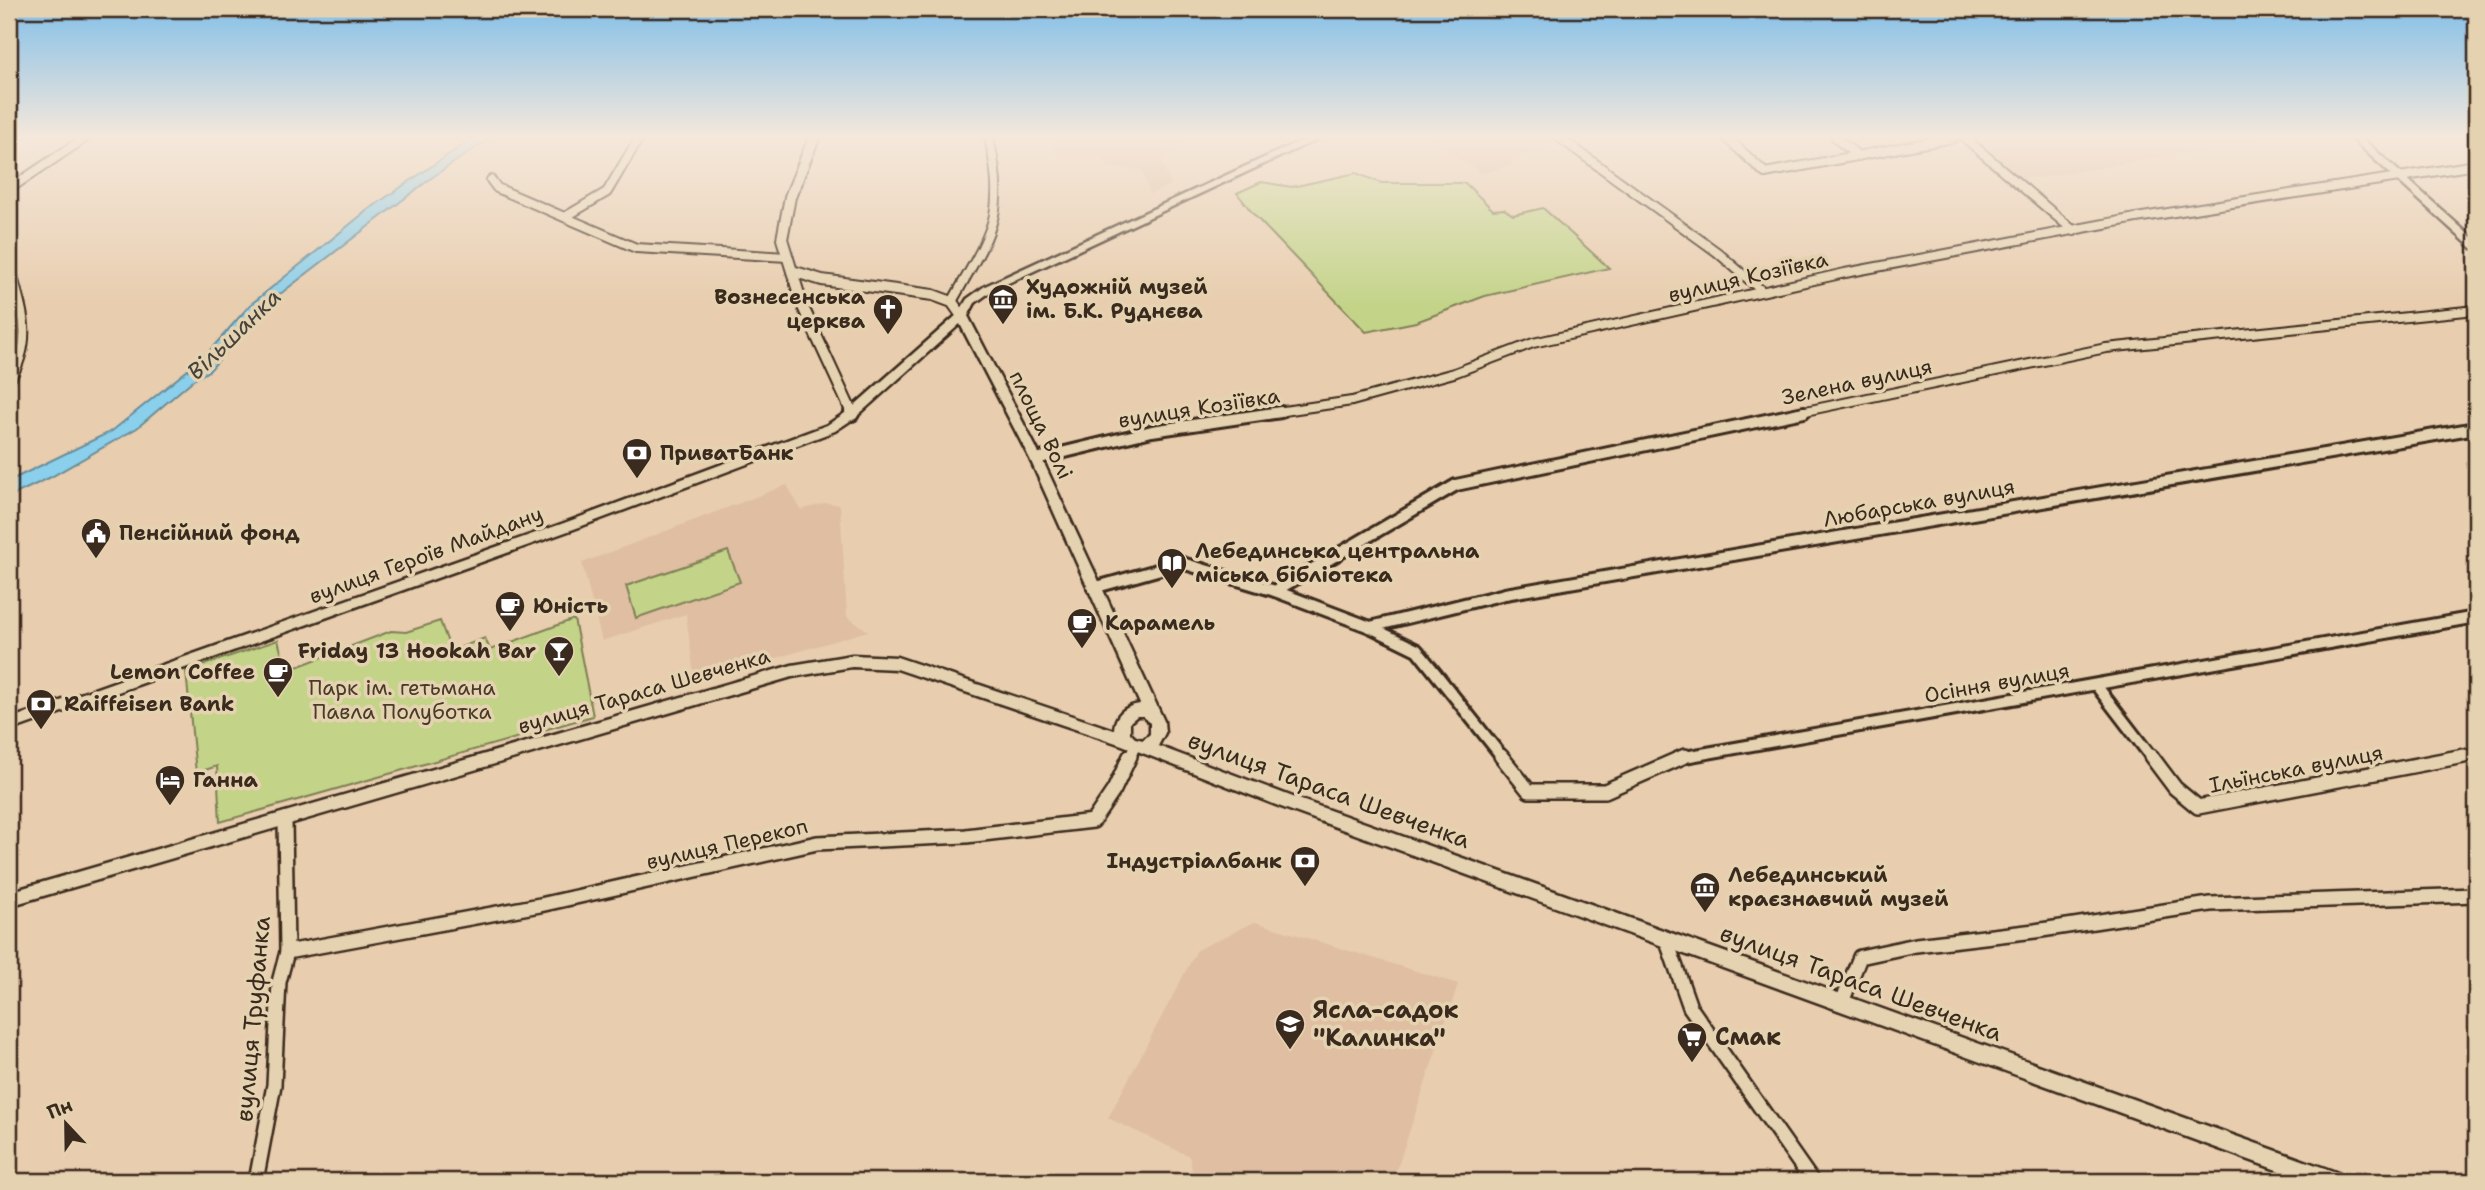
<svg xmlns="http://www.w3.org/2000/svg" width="2485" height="1190" font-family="'Shantell Sans',sans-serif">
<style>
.built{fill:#dfbea2}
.green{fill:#c3d489;stroke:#7f7f54;stroke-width:2}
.water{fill:#8acfeb;stroke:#6a8d99;stroke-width:2}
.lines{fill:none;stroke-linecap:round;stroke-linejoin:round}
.minor-far2-casing{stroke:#3b2a1e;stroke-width:12}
.minor-far1-casing{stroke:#3b2a1e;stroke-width:16}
.minor-casing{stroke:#3b2a1e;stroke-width:18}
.tertiary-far1-casing{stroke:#3b2a1e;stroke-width:14}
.tertiary-casing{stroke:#3b2a1e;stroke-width:18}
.secondary-casing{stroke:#3b2a1e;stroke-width:5}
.minor-far2{stroke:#e5d2b0;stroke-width:8}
.minor-far1{stroke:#e5d2b0;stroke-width:10}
.minor{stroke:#e5d2b0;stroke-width:13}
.tertiary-far1{stroke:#e5d2b0;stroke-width:10}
.tertiary{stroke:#e5d2b0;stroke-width:12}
.secondary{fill:#e5d2b0;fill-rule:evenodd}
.labels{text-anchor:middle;stroke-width:7;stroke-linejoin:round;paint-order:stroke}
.street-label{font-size:21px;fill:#3b2a1e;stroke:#e5d2b0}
.poi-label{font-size:21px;font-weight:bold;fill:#3b2a1e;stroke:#e5d2b0;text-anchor:start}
.park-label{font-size:21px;fill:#493b29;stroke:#e5d2b0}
.water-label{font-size:23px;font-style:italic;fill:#47433d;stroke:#e5d2b0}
.near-street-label{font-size:24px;fill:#3b2a1e;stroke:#e5d2b0}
.near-poi-label{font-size:24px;font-weight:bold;fill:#3b2a1e;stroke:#e5d2b0;text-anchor:start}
</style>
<rect width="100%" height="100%" fill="#e8cdae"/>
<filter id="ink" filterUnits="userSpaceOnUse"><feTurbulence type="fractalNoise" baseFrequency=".0143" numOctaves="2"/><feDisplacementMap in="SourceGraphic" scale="14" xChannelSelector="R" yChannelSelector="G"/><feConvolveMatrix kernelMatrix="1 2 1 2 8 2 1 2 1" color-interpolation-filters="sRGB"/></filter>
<g filter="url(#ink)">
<g class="built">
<path d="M1055 138H1203L1186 139 1161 160 1171 185 1150 194 1142 170 1108 168 1102 155 1076 158 1054 152Z"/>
<path d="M1429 138H1553L1560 143 1511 159 1513 164 1482 174Z"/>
<path d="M1972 138H2256L2259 140 2040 178 2020 177Z"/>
<path d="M787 485 801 510 826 503 840 505 847 617 868 631 695 682 686 614 602 641 582 563Z"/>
<path d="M1255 922 1458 984 1393 1181H1195L1189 1156 1108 1118 1197 950Z"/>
</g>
<g class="green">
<path d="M1356 173 1381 183H1465L1493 210 1504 209 1513 215 1543 208 1609 268 1485 296 1416 322 1366 332 1255 216 1237 193 1261 182 1292 187Z"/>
<path d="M728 551 740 582 636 618 626 586Z"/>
<path d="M574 619 593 716 220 822 217 766 196 773 186 671 278 640 286 671 391 631 406 632 440 621 451 651 485 638 490 650Z"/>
</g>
<path class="water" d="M473 138H490L434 176 271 301 210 370 192 381 137 428 51 477 9 497V481L112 431 204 357 250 305 369 209Z"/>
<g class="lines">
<g class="minor-far2-casing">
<g id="minor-far2">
<path d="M1560 138 1717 252 1762 291"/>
<path d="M1727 138 1765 173 1953 138"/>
<path d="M1836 138 1858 156"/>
<path d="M1965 138 2074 231"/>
<path d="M491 180 497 188 636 248 787 257"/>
<path d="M9 189 85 138"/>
<path d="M565 217 607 192 639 138"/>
<path d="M9 261C20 308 37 336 9 382"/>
<path d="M952 302C989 235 1008 217 989 138"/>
<path d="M1270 413 1352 401 1454 373 1533 343 1845 273 2136 218 2476 165"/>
<path d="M1796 413 2106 348 2476 310"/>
</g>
</g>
<g class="minor-far1-casing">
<g id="minor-far1">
<path d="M1036 459 1152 431 1281 412"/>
<path d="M1093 588 1182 563 1275 591 1370 627 1417 650 1503 758"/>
<path d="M1275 591 1456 485 1804 412"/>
<path d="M1370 627 1505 594 2476 428"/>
<path d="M2096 685 2152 758"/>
<path d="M1129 758 1136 744"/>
<path d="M1679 758 2476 617"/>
<path d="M2455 758 2476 754"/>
</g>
</g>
<g class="minor-casing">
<g id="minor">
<path d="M1501 756 1529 791H1605L1685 756"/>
<path d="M2151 756 2175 788 2198 807 2464 756"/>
<path d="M1666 939 1690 1007 1812 1181"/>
<path d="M287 952 540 905 817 843 966 836 1093 821 1114 790 1130 756"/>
<path d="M1842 1002 1860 957 1916 945 2035 931 2210 904 2476 895"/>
<path d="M256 1181 274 1085 279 982 287 952 285 819"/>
</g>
</g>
<g class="tertiary-far1-casing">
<g id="tertiary-far1">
<path d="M814 138 790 197 782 239 803 307 852 413"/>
<path d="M792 271 822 280 933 295 952 302 962 316"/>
</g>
</g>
<g class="tertiary-casing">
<path id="tertiary" d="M851 412 852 414"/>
</g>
<g class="secondary-casing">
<g id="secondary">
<path d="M1307 138H1320L993 290 975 303 968 316 1042 459 1164 721 1165 733 1158 746 1293 797 2333 1171 2340 1174 2343 1181H2307L1281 807 1122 745 897 669 852 667 792 677 9 906V892L792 665 852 655 897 657 1114 730C1115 714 1125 706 1140 704L1030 459 960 324 856 417 835 431 574 529 9 731V719L564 523 827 425 848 411 958 314 967 299 985 286ZM1137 716H1143L1150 723V734L1143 740 1135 738 1130 733V722Z"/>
<path d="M2351 138H2362L2476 241V249L2472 248Z"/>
</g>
</g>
<use href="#minor-far2" class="minor-far2"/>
<use href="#minor-far1" class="minor-far1"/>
<use href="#minor" class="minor"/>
<use href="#tertiary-far1" class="tertiary-far1"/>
<use href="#tertiary" class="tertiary"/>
<use href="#secondary" class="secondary"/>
</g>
</g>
<linearGradient id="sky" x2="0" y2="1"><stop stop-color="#82bfe9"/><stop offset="0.45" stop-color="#f5e8db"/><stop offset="1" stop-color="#f5e8db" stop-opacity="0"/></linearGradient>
<rect width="2485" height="305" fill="url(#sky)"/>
<defs>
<g id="museum-pin" transform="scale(1.575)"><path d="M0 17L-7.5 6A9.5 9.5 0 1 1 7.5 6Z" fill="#3b2a1e" stroke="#e5d2b0"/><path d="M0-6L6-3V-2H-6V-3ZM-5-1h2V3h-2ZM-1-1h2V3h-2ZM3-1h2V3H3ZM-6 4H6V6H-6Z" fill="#fff"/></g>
<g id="church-pin" transform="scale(1.575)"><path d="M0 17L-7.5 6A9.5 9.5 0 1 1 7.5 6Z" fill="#3b2a1e" stroke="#e5d2b0"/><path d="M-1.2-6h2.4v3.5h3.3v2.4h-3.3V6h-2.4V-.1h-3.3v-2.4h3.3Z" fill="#fff"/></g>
<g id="bank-pin" transform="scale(1.575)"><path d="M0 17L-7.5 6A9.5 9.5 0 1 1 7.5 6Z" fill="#3b2a1e" stroke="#e5d2b0"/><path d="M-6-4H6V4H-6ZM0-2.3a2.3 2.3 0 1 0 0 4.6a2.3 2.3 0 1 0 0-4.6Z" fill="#fff"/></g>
<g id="civic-pin" transform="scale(1.575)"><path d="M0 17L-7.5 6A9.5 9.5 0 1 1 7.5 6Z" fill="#3b2a1e" stroke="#e5d2b0"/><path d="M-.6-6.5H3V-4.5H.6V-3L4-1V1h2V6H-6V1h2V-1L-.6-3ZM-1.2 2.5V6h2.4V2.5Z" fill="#fff"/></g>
<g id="library-pin" transform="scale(1.575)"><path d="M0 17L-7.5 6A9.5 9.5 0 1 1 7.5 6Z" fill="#3b2a1e" stroke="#e5d2b0"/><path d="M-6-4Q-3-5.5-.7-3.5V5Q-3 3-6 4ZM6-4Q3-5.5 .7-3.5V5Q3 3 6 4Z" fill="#fff"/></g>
<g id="cafe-pin" transform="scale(1.575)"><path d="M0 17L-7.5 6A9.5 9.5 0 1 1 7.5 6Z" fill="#3b2a1e" stroke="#e5d2b0"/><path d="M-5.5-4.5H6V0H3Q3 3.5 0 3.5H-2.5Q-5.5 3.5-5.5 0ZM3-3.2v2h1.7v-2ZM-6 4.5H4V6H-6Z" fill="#fff"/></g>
<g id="bar-pin" transform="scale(1.575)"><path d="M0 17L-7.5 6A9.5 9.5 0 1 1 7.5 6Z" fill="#3b2a1e" stroke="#e5d2b0"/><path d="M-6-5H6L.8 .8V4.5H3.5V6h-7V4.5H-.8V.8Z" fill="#fff"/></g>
<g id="hotel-pin" transform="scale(1.575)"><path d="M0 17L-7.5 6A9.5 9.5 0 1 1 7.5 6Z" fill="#3b2a1e" stroke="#e5d2b0"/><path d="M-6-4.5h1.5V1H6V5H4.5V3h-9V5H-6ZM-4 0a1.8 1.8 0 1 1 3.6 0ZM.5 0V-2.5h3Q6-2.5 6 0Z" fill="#fff"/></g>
<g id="school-pin" transform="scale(1.575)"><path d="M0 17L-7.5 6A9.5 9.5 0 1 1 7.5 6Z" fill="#3b2a1e" stroke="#e5d2b0"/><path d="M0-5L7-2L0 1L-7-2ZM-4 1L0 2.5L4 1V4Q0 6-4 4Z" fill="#fff"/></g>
<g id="supermarket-pin" transform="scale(1.575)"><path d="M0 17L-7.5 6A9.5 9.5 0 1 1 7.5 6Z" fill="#3b2a1e" stroke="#e5d2b0"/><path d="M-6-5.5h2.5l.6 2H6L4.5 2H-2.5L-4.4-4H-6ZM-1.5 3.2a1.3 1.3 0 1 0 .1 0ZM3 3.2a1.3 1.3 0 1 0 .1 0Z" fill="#fff"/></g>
</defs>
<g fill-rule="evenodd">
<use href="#museum-pin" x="1003" y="299"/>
<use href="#church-pin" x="888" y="309"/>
<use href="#bank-pin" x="637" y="453"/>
<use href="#civic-pin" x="96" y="533"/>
<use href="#library-pin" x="1172" y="563"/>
<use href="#cafe-pin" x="510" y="606"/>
<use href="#cafe-pin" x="1082" y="623"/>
<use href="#bar-pin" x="559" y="651"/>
<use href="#cafe-pin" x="278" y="672"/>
<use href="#bank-pin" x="41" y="704"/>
<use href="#hotel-pin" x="170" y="780"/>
<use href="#bank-pin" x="1305" y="861"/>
<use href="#museum-pin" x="1705" y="887"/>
<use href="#school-pin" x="1290" y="1024"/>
<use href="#supermarket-pin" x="1692" y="1037"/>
</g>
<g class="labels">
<g class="street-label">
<text transform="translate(1748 277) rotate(-13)" y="7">вулиця Козіївка</text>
<text transform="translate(1857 382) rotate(-12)" y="7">Зелена вулиця</text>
<text transform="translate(1199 408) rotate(-9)" y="7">вулиця Козіївка</text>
<text transform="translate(1041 425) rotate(64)" y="7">площа Волі</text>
<text transform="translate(1919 503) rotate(-10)" y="7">Любарська вулиця</text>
<text transform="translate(426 555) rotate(-20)" y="7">вулиця Героїв Майдану</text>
<text transform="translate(1997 683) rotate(-10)" y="7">Осіння вулиця</text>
<text transform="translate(644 691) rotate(-16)" y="7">вулиця Тараса Шевченка</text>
<text transform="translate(2296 769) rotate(-11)" y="7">Ільїнська вулиця</text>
<text transform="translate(727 844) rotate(-13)" y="7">вулиця Перекоп</text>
</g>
<g class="poi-label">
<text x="1026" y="294">Художній музей<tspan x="1026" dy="24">ім. Б.К. Руднєва</tspan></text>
<text x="865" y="304" text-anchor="end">Вознесенська<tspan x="865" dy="24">церква</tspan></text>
<text x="660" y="460">ПриватБанк</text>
<text x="119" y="540">Пенсійний фонд</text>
<text x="1195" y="558">Лебединська центральна<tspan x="1195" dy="24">міська бібліотека</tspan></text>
<text x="533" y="613">Юність</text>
<text x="1105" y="630">Карамель</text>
<text x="536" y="658" text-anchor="end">Friday 13 Hookah Bar</text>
<text x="255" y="679" text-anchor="end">Lemon Coffee</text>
<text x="64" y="711">Raiffeisen Bank</text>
<text x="193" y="787">Ганна</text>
<text x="1282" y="868" text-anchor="end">Індустріалбанк</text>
<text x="1728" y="882">Лебединський<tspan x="1728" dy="24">краєзнавчий музей</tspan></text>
</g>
<g class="park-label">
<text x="402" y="695">Парк ім. гетьмана<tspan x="402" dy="24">Павла Полуботка</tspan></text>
</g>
<g class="water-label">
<text transform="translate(234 334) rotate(-44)" y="8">Вільшанка</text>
</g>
<g class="near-street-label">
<text transform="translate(1329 790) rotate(20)" y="8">вулиця Тараса Шевченка</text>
<text transform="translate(1861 983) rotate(20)" y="8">вулиця Тараса Шевченка</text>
<text transform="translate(253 1019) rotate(-85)" y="8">вулиця Труфанка</text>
</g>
<g class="near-poi-label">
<text x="1313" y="1018">Ясла-садок<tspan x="1313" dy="28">"Калинка"</tspan></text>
<text x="1715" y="1045">Смак</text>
</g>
</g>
<rect width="2485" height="1190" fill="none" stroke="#e5d2b0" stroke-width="35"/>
<rect x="18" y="18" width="2450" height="1155" fill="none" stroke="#3b2a1e" stroke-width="2.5" filter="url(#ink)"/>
<g transform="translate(66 1124) rotate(338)" stroke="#e5d2b0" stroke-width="5" paint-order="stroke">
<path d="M0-5L12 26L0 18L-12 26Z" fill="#3b2a1e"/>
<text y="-10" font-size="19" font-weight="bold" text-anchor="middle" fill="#3b2a1e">Пн</text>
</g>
</svg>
